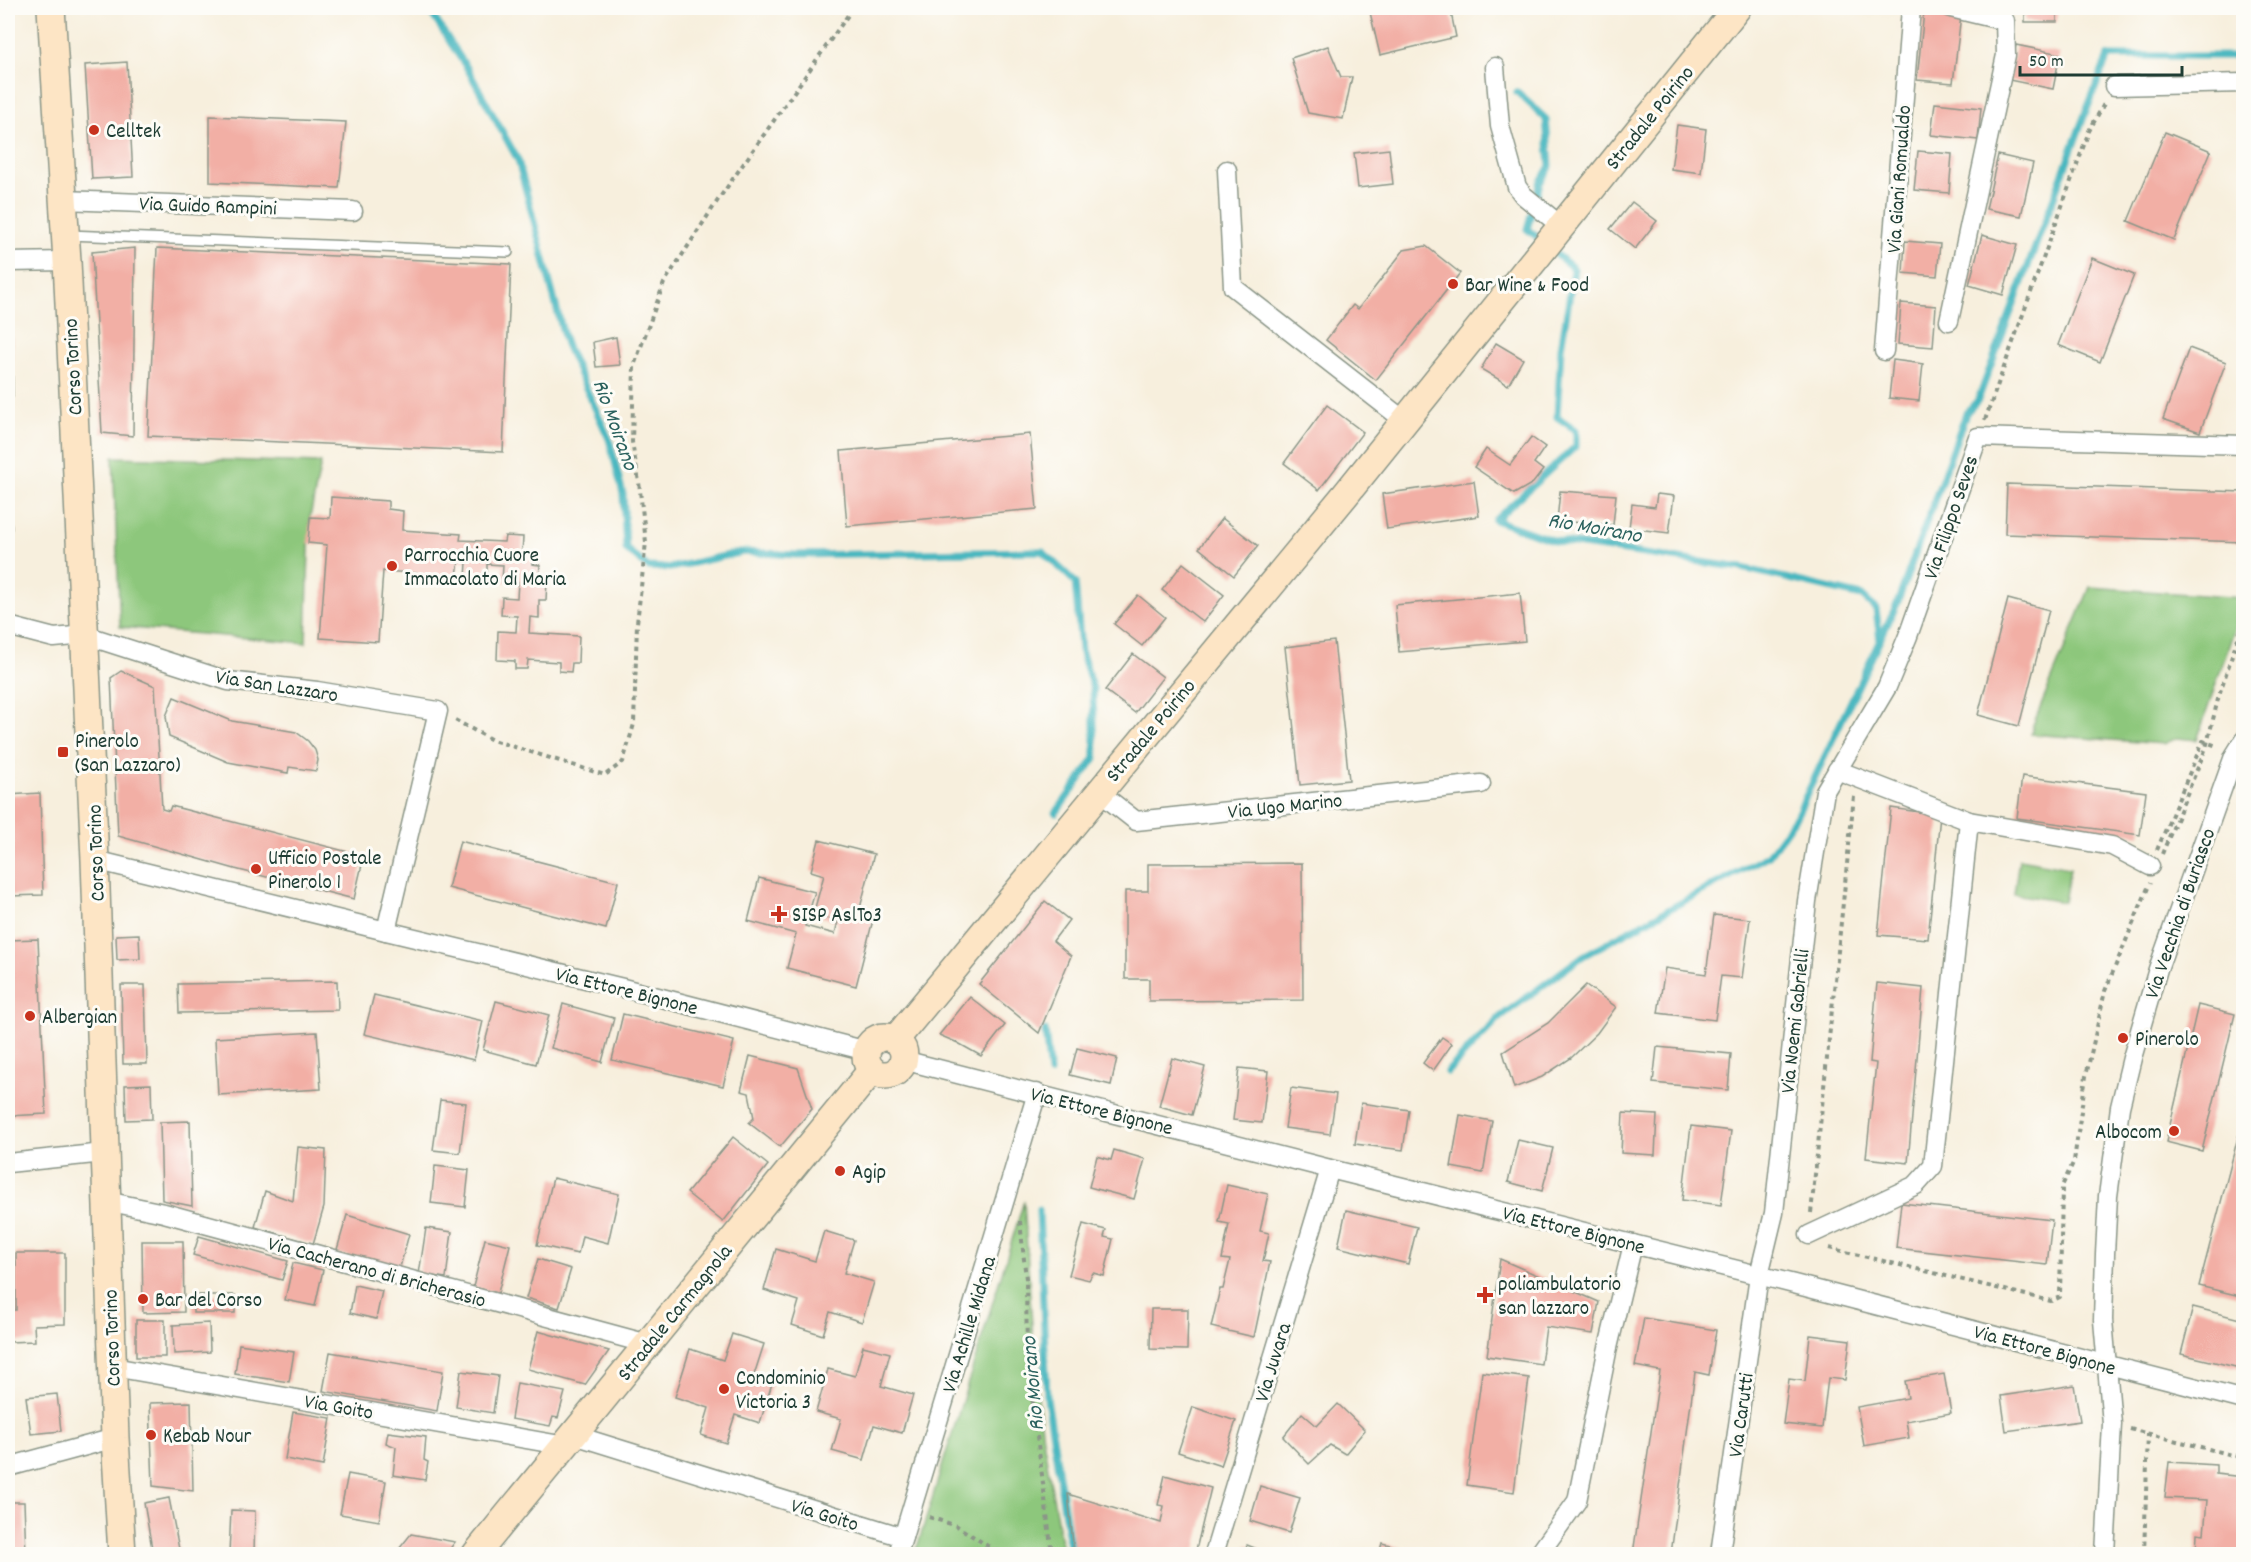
<svg xmlns="http://www.w3.org/2000/svg" width="2251" height="1562" font-family="Dekko,sans-serif">
<style>
.green{fill:#8dc77b;stroke:#568258;stroke-width:1.5}
.lines{fill:none;stroke-linecap:round;stroke-linejoin:round}
.stream{stroke:#48b7c0;stroke-width:7}
.building{fill:#f2afa5}
.lane-casing{stroke:#8b9688;stroke-width:12}
.street-casing{stroke:#8b9688;stroke-width:21}
.secondary-casing{stroke:#8b9688;stroke-width:30}
.path{stroke:#8b9688;stroke-width:4;stroke-dasharray:4.5 4.5;stroke-linecap:butt}
.lane{stroke:#fff;stroke-width:9}
.street{stroke:#fff;stroke-width:18}
.secondary{stroke:#fde5c5;stroke-width:27}
.poi-dot{fill:#c8321e;stroke:#fdfcf7;stroke-width:2}
.labels{text-anchor:middle;stroke-width:6;stroke-linejoin:round;paint-order:stroke}
.street-label{font-size:21px;fill:#1f3d34;stroke:#fdfcf7}
.poi-label{font-size:21px;fill:#1f3d34;stroke:#fdfcf7;text-anchor:start}
.water-label{font-size:22px;font-style:italic;fill:#2b625e;stroke:#fdfcf7}
</style>
<rect width="100%" height="100%" fill="#fdfcf7"/>
<filter id="ink" filterUnits="userSpaceOnUse"><feTurbulence type="fractalNoise" baseFrequency=".0167" numOctaves="2"/><feDisplacementMap in="SourceGraphic" scale="12" xChannelSelector="R" yChannelSelector="G"/><feConvolveMatrix kernelMatrix="1 2 1 2 8 2 1 2 1" color-interpolation-filters="sRGB"/></filter>
<filter id="wash" filterUnits="userSpaceOnUse"><feTurbulence type="fractalNoise" baseFrequency=".008" numOctaves="4" result="noise"/><feDisplacementMap in="SourceGraphic" scale="24" xChannelSelector="R" yChannelSelector="G"/><feGaussianBlur stdDeviation="1.35" result="paint"/><feColorMatrix in="noise" values="0 0 0 0 0 0 0 0 0 0 0 0 0 0 0 0 0 1.4 0 .05"/><feComposite in="paint" operator="in"/></filter>
<g filter="url(#wash)">
<rect width="100%" height="100%" fill="#f7efdd"/>
<g class="green">
<path d="M113 457 321 463 310 517 306 643 120 627Z"/>
<path d="M2090 587 2243 598V604L2197 740 2177 738 2164 744 2031 734 2033 725Z"/>
<path d="M2019 859 2070 868 2064 902 2014 894Z"/>
<path d="M1024 1201 1035 1372 1043 1439 1063 1554H915Z"/>
</g>
<g class="lines">
<g class="stream">
<path d="M428 8 467 68 518 160 566 344 609 439 623 494 626 549 648 567 670 568 743 552 796 555 1042 551 1075 582 1081 650 1093 689 1095 758 1056 813"/>
<path d="M1517 92 1546 119 1550 166 1540 183 1527 229 1541 240"/>
<path d="M1549 248 1574 269 1561 348 1557 417 1576 430V446L1495 520 1555 541 1742 568 1862 596 1876 609 1880 640"/>
<path d="M1045 1031 1050 1073"/>
<path d="M1447 1072 1500 1017 1583 956 1769 855 1796 817 1897 604 1966 413 1978 400 2082 122 2108 56H2244"/>
<path d="M1039 1210 1047 1398 1071 1554"/>
</g>
</g>
<g id="blocks">
<g class="building">
<path d="M1369 8H1450L1456 37 1380 55Z"/>
<rect x="2025" y="8" width="32" height="14"/>
<path d="M1924 11 1961 15 1953 83 1917 80Z"/>
<path d="M2016 45 2060 54 2053 89 2009 80Z"/>
<path d="M1328 46 1341 77H1352L1343 119 1308 113 1291 58Z"/>
<path d="M127 62 133 177 92 179 85 65Z"/>
<path d="M1935 103 1981 108 1978 140 1931 135Z"/>
<path d="M210 116 346 122 339 188 210 182Z"/>
<path d="M1677 125 1706 129 1701 173 1671 169Z"/>
<path d="M2165 132 2211 151 2174 240 2128 221Z"/>
<path d="M1389 149 1393 184 1358 188 1354 153Z"/>
<path d="M1918 151 1952 154 1949 193 1914 190Z"/>
<path d="M1998 155 2033 163 2021 216 1986 209Z"/>
<path d="M1632 202 1657 221 1635 249 1610 229Z"/>
<path d="M1982 235 2017 245 2003 295 1969 285Z"/>
<path d="M1905 241 1940 244 1937 276 1903 273Z"/>
<path d="M1426 246 1460 273 1376 380 1326 340 1353 305 1358 309 1404 250Z"/>
<path d="M135 248 133 436 102 433 92 252Z"/>
<path d="M157 248 511 264 503 452 148 436Z"/>
<path d="M2092 258 2134 275 2100 362 2058 345Z"/>
<path d="M8 283H11L13 397H8Z"/>
<path d="M1901 303 1936 306 1933 347 1898 344Z"/>
<path d="M616 337 620 365 596 367 593 342Z"/>
<path d="M1496 343 1523 359 1508 385 1481 369Z"/>
<path d="M2189 348 2226 362 2200 432 2163 419Z"/>
<path d="M1893 360 1923 364 1919 401 1889 398Z"/>
<path d="M1327 405 1363 432 1319 490 1284 463Z"/>
<path d="M1030 434 1037 509 847 526 841 451Z"/>
<path d="M1531 437 1545 447 1534 463 1543 470 1533 483 1514 494 1474 467 1486 449 1510 465Z"/>
<path d="M1474 481 1479 516 1387 529 1382 494Z"/>
<path d="M2007 484 2244 492V542L2005 534Z"/>
<path d="M1560 491 1616 495 1613 525 1557 521Z"/>
<path d="M1657 494 1674 496 1669 533 1629 528 1632 504 1655 507Z"/>
<path d="M331 497 388 501V509L403 511 402 530 461 534 460 540 504 542 505 536 523 537 522 553 532 554V564L540 565 539 581H547L546 600H539V618L530 617 529 633 579 636 578 663H572L571 672 559 671V662L528 660 527 669H515V661L497 660 498 631 516 632 517 616 501 615 502 597 517 598 518 582H502L503 565 487 564V580L466 579 467 562 459 561 457 576 383 571 378 642 320 638 327 545 308 543 310 517 330 518Z"/>
<path d="M8 504H9L12 528 8 544Z"/>
<path d="M1222 518 1258 546 1234 576 1199 548Z"/>
<path d="M1183 563 1224 595 1203 622 1162 590Z"/>
<path d="M1520 593 1525 641 1399 652 1395 605Z"/>
<path d="M1138 595 1165 617 1142 646 1114 624Z"/>
<path d="M2008 599 2049 610 2019 726 1978 715Z"/>
<path d="M1334 641 1349 780 1300 785 1285 647Z"/>
<path d="M1133 654 1163 677 1135 713 1105 690Z"/>
<path d="M121 671 155 686 162 809 169 811 171 806 364 856 354 899 235 869 118 836 111 678Z"/>
<path d="M174 697 232 721 296 732 308 741 315 750 318 760 316 771 289 767 288 773 228 762 169 737 166 716Z"/>
<path d="M2022 776 2146 792 2140 835 2017 818Z"/>
<path d="M40 793 43 895 8 896V795Z"/>
<path d="M1891 808 1940 815 1928 939 1878 935Z"/>
<path d="M819 840 874 854 859 912 874 916 856 986 787 968 796 934 748 921 759 878 815 892 805 926 835 934 838 921 813 915 824 875 811 871Z"/>
<path d="M460 841 618 882 606 929 448 888Z"/>
<path d="M1302 863 1303 1000 1149 1001V979H1125V891H1148V864Z"/>
<path d="M1045 901 1069 920 1053 941 1071 956 1039 1033 979 984Z"/>
<path d="M1714 915 1750 919 1742 978 1721 976 1715 1020 1658 1013 1665 968 1706 974Z"/>
<path d="M139 934 140 959 117 960 116 935Z"/>
<path d="M38 939 46 1114 8 1116V940Z"/>
<path d="M337 981 338 1010 179 1013 178 984Z"/>
<path d="M1877 983 1923 988 1908 1163 1866 1158 1876 1063 1870 1062Z"/>
<path d="M121 985H145L147 1064H123Z"/>
<path d="M1586 985 1616 1007 1597 1033 1571 1058 1542 1077 1514 1088 1503 1052 1548 1023Z"/>
<path d="M374 995 483 1021 474 1060 364 1034Z"/>
<path d="M970 997 1005 1025 981 1056 958 1043 939 1035Z"/>
<path d="M496 1001 549 1015 536 1064 483 1050Z"/>
<path d="M563 1004 614 1018 602 1062 551 1048Z"/>
<path d="M2198 1005 2235 1014 2202 1151 2166 1142Z"/>
<path d="M623 1014 734 1041 723 1086 612 1060Z"/>
<path d="M317 1032 321 1089 218 1095 215 1038Z"/>
<path d="M1442 1037 1452 1044 1433 1071 1423 1063Z"/>
<path d="M1657 1047 1731 1054 1728 1090 1653 1083Z"/>
<path d="M1077 1048 1117 1058 1111 1085 1070 1075Z"/>
<path d="M750 1056 798 1068 812 1109 780 1147 749 1123 754 1118 749 1093 741 1091Z"/>
<path d="M1172 1058 1205 1067 1192 1115 1159 1106Z"/>
<path d="M1239 1068 1268 1071 1262 1123 1233 1120Z"/>
<path d="M151 1084 152 1119 126 1120 125 1085Z"/>
<path d="M1291 1088 1336 1094 1330 1134 1285 1128Z"/>
<path d="M440 1100 466 1103 460 1153 433 1150Z"/>
<path d="M1361 1103 1409 1110 1403 1150 1355 1144Z"/>
<path d="M1623 1113 1657 1115 1655 1155 1621 1153Z"/>
<path d="M1460 1115 1492 1121 1483 1173 1451 1167Z"/>
<path d="M2243 1118H2244V1297L2199 1286Z"/>
<path d="M190 1121 192 1206 162 1200 160 1122Z"/>
<path d="M1691 1126 1731 1131 1721 1205 1682 1200Z"/>
<path d="M733 1137 768 1165 723 1222 687 1193Z"/>
<path d="M1518 1140 1553 1148 1542 1191 1508 1182Z"/>
<path d="M298 1147 326 1150 324 1207 313 1244 255 1227 265 1191 293 1201Z"/>
<path d="M1114 1150 1145 1159 1134 1199 1089 1187 1097 1156 1111 1160Z"/>
<path d="M435 1166 469 1170 465 1207 431 1203Z"/>
<path d="M553 1178 619 1194 608 1243 582 1236 578 1254 537 1245Z"/>
<path d="M1227 1185 1268 1194 1260 1231 1269 1233 1263 1261 1270 1262 1254 1337 1211 1327 1220 1289H1223L1230 1260 1222 1259 1229 1224 1219 1222Z"/>
<path d="M1901 1203 2052 1220 2047 1265 1896 1248Z"/>
<path d="M1346 1210 1417 1227 1408 1264 1338 1247Z"/>
<path d="M347 1215 409 1234 399 1271 336 1253Z"/>
<path d="M1083 1224 1106 1230 1104 1237 1113 1239 1104 1276 1093 1273 1089 1280 1069 1275Z"/>
<path d="M426 1228 452 1232 446 1278 419 1274Z"/>
<path d="M824 1231 854 1240 844 1273 874 1282 862 1322 830 1312 823 1335 792 1325 799 1301 764 1290 776 1249 815 1261Z"/>
<path d="M199 1236 288 1261 282 1280 193 1255Z"/>
<path d="M485 1239 510 1245 498 1293 473 1287Z"/>
<path d="M142 1241H183L184 1312 143 1313Z"/>
<path d="M16 1253H65V1324L34 1325 35 1341 8 1342V1310H16Z"/>
<path d="M538 1259 571 1269 559 1308 526 1298Z"/>
<path d="M1500 1259 1599 1302 1593 1334 1546 1327 1541 1364 1487 1356Z"/>
<path d="M293 1263 323 1270 315 1306 285 1300Z"/>
<path d="M355 1285 382 1291 376 1319 350 1313Z"/>
<rect x="193" y="1295" width="42" height="18"/>
<path d="M2193 1307 2244 1320V1369L2181 1354Z"/>
<path d="M1151 1309H1188L1187 1350 1150 1349Z"/>
<path d="M1644 1318 1716 1330 1709 1375 1695 1372 1671 1554H1633L1660 1371 1635 1366Z"/>
<rect x="136" y="1320" width="29" height="37"/>
<path d="M209 1323 210 1352 174 1354 173 1325Z"/>
<path d="M538 1331 609 1351 585 1385 528 1369Z"/>
<path d="M732 1334 764 1344 754 1375 773 1380 760 1423 735 1415 726 1443 701 1435 709 1408 675 1397 690 1349 723 1360Z"/>
<path d="M1810 1335 1850 1340 1845 1380 1828 1378 1822 1428 1783 1424 1789 1379 1805 1381Z"/>
<path d="M239 1344 294 1352 289 1382 235 1374Z"/>
<path d="M863 1346 890 1353 881 1386 913 1395 902 1433 874 1425 864 1460 832 1451 841 1419 816 1412 828 1369 855 1376Z"/>
<path d="M330 1352 443 1371 437 1411 323 1391Z"/>
<path d="M461 1371 498 1376 493 1413 456 1407Z"/>
<path d="M1482 1372 1529 1378 1514 1492 1467 1485Z"/>
<path d="M1944 1374 1951 1413 1906 1421 1909 1438 1864 1446 1857 1407 1908 1398 1905 1381Z"/>
<path d="M517 1383 565 1392 558 1418 553 1417 550 1426 511 1419Z"/>
<path d="M2074 1385 2080 1421 2006 1431 2001 1396Z"/>
<path d="M57 1394 61 1431 31 1434 26 1397Z"/>
<path d="M191 1402 193 1491 153 1486 150 1403Z"/>
<path d="M1338 1404 1365 1430 1345 1454 1330 1445 1309 1464 1283 1437 1302 1413 1317 1426Z"/>
<path d="M1193 1407 1236 1421 1221 1466 1178 1452Z"/>
<path d="M293 1412 331 1418 323 1466 285 1459Z"/>
<path d="M388 1432 426 1437 424 1460 428 1462 425 1480 393 1475 396 1447 386 1443Z"/>
<path d="M2169 1462 2216 1465V1474L2244 1477V1554H2196L2197 1533 2204 1534 2207 1500 2165 1498Z"/>
<path d="M348 1474 386 1481 379 1521 340 1514Z"/>
<path d="M1165 1475 1211 1488 1195 1554H1074L1068 1494 1161 1523 1164 1506 1158 1505Z"/>
<path d="M1260 1486 1300 1498 1289 1533 1250 1521Z"/>
<path d="M169 1498 180 1554H153L144 1503Z"/>
<path d="M8 1502H24L26 1554H8Z"/>
<path d="M231 1510 255 1511 254 1554H229Z"/>
<path d="M411 1534 455 1542 446 1554H395Z"/>
<path d="M1382 1543 1418 1552 1417 1554H1379Z"/>
<path d="M1247 1545 1270 1554H1243Z"/>
</g>
</g>
</g>
<g filter="url(#ink)">
<use href="#blocks" fill-opacity="0" stroke="#8b9688" stroke-width="1.5"/>
<g class="lines">
<g class="lane-casing">
<path id="lane" d="M68 235 508 252"/>
</g>
<g class="street-casing">
<g id="street">
<path d="M1495 67 1500 126 1517 187 1523 195 1561 226"/>
<path d="M2114 86 2244 83"/>
<path d="M1227 170 1233 287 1405 421"/>
<path d="M63 200 353 211"/>
<path d="M8 262 67 261"/>
<path d="M1949 321 2006 55 2005 21 1951 8"/>
<path d="M1884 351 1911 8"/>
<path d="M8 626 54 638 85 635 228 681 317 691 438 711 386 931 95 860"/>
<path d="M1837 770 1969 821 2112 846 2150 866"/>
<path d="M1099 792 1136 821 1481 784"/>
<path d="M386 931 623 988 867 1051"/>
<path d="M903 1060 1330 1169 1794 1284 2244 1400"/>
<path d="M8 1163 104 1153"/>
<path d="M106 1201 164 1213 648 1344"/>
<path d="M1809 1235 1916 1185 1933 1166 1969 821"/>
<path d="M113 1367 566 1446"/>
<path d="M574 1435 903 1537"/>
<path d="M8 1467 115 1438"/>
<path d="M898 1554 1037 1093"/>
<path d="M1214 1554 1330 1169"/>
<path d="M1539 1554 1577 1501 1607 1352 1633 1244"/>
<path d="M1720 1554 1759 1275 1774 1213 1807 901 1825 791 1887 687 1908 636 1978 437 2244 445"/>
<path d="M2105 1554 2112 1424 2103 1320 2105 1254 2108 1196 2120 1107 2132 1058 2158 969 2234 756 2244 740"/>
</g>
</g>
<g class="secondary-casing">
<g id="secondary">
<path d="M51 8 67 261 95 860 115 1438 122 1554"/>
<circle cx="885" cy="1056" r="19"/>
<path d="M895 1040 1346 494 1737 8"/>
<path d="M476 1554 872 1070"/>
</g>
</g>
<g class="path">
<path d="M1985 420 2089 131 2105 102"/>
<path d="M455 720 492 740 605 775 623 762 634 724 637 623 646 542 639 482 632 442 634 366 664 283 718 200 853 8"/>
<path d="M2157 850 2203 741 2217 746"/>
<path d="M2162 854 2206 748 2219 695 2244 620"/>
<path d="M1811 1213 1854 796"/>
<path d="M1020 1221 1026 1279 1027 1357 1052 1554"/>
<path d="M1829 1248 2051 1301 2060 1297 2062 1186 2074 1161 2086 1076 2105 991 2150 883"/>
<path d="M2130 1429 2244 1458"/>
<path d="M929 1517 957 1526 1000 1554"/>
<path d="M2144 1554 2148 1433"/>
</g>
<use href="#lane" class="lane"/>
<use href="#street" class="street"/>
<use href="#secondary" class="secondary"/>
</g>
</g>
<g class="poi-dot">
<circle cx="94" cy="130" r="6"/>
<circle cx="1453" cy="284" r="6"/>
<circle cx="392" cy="566" r="6"/>
<rect x="57" y="746" width="12" height="12" rx="3"/>
<circle cx="256" cy="869" r="6"/>
<path d="M776 905h6v6h6v6h-6v6h-6v-6h-6v-6h6z"/>
<circle cx="30" cy="1016" r="6"/>
<circle cx="2123" cy="1038" r="6"/>
<circle cx="2174" cy="1131" r="6"/>
<circle cx="840" cy="1171" r="6"/>
<path d="M1482 1286h6v6h6v6h-6v6h-6v-6h-6v-6h6z"/>
<circle cx="143" cy="1299" r="6"/>
<circle cx="724" cy="1389" r="6"/>
<circle cx="151" cy="1435" r="6"/>
</g>
<g class="labels">
<g class="street-label">
<text transform="translate(1649 117) rotate(-51)" y="7">Stradale Poirino</text>
<text transform="translate(1898 179) rotate(-86)" y="7">Via Giani Romualdo</text>
<text transform="translate(208 205) rotate(2)" y="7">Via Guido Rampini</text>
<text transform="translate(72 367) rotate(-93)" y="7">Corso Torino</text>
<text transform="translate(1950 517) rotate(-71)" y="7">Via Filippo Seves</text>
<text transform="translate(277 685) rotate(9)" y="7">Via San Lazzaro</text>
<text transform="translate(1150 730) rotate(-50)" y="7">Stradale Poirino</text>
<text transform="translate(1285 805) rotate(-6)" y="7">Via Ugo Marino</text>
<text transform="translate(95 853) rotate(-92)" y="7">Corso Torino</text>
<text transform="translate(2179 913) rotate(-71)" y="7">Via Vecchia di Buriasco</text>
<text transform="translate(627 990) rotate(14)" y="7">Via Ettore Bignone</text>
<text transform="translate(1794 1021) rotate(-84)" y="7">Via Noemi Gabrielli</text>
<text transform="translate(1102 1110) rotate(14)" y="7">Via Ettore Bignone</text>
<text transform="translate(1574 1229) rotate(14)" y="7">Via Ettore Bignone</text>
<text transform="translate(377 1271) rotate(15)" y="7">Via Cacherano di Bricherasio</text>
<text transform="translate(674 1312) rotate(-51)" y="7">Stradale Carmagnola</text>
<text transform="translate(968 1324) rotate(-73)" y="7">Via Achille Midana</text>
<text transform="translate(111 1338) rotate(-92)" y="7">Corso Torino</text>
<text transform="translate(2045 1349) rotate(15)" y="7">Via Ettore Bignone</text>
<text transform="translate(1272 1362) rotate(-73)" y="7">Via Juvara</text>
<text transform="translate(339 1406) rotate(10)" y="7">Via Goito</text>
<text transform="translate(1740 1415) rotate(-82)" y="7">Via Carutti</text>
<text transform="translate(825 1514) rotate(17)" y="7">Via Goito</text>
</g>
<g class="poi-label">
<text x="106" y="137">Celltek</text>
<text x="1465" y="291">Bar Wine &amp; Food</text>
<text x="404" y="561">Parrocchia Cuore<tspan x="404" dy="24">Immacolato di Maria</tspan></text>
<text x="75" y="747">Pinerolo<tspan x="75" dy="24">(San Lazzaro)</tspan></text>
<text x="268" y="864">Ufficio Postale<tspan x="268" dy="24">Pinerolo 1</tspan></text>
<text x="792" y="921">SISP AslTo3</text>
<text x="42" y="1023">Albergian</text>
<text x="2135" y="1045">Pinerolo</text>
<text x="2162" y="1138" text-anchor="end">Albocom</text>
<text x="852" y="1178">Agip</text>
<text x="1498" y="1290">poliambulatorio<tspan x="1498" dy="24">san lazzaro</tspan></text>
<text x="155" y="1306">Bar del Corso</text>
<text x="736" y="1384">Condominio<tspan x="736" dy="24">Victoria 3</tspan></text>
<text x="163" y="1442">Kebab Nour</text>
</g>
<g class="water-label">
<text transform="translate(617 424) rotate(70)" y="8">Rio Moirano</text>
<text transform="translate(1595 526) rotate(10)" y="8">Rio Moirano</text>
<text transform="translate(1031 1384) rotate(-95)" y="8">Rio Moirano</text>
</g>
</g>
<rect width="2251" height="1562" fill="none" stroke="#fdfcf7" stroke-width="30"/>
<path d="M2020 66v9h162v-9" fill="none" stroke="#1f3d34" stroke-width="3"/>
<text x="2029" y="66" font-size="18" fill="#1f3d34" stroke="#fdfcf7" stroke-width="4.5" paint-order="stroke">50 m</text>
</svg>
